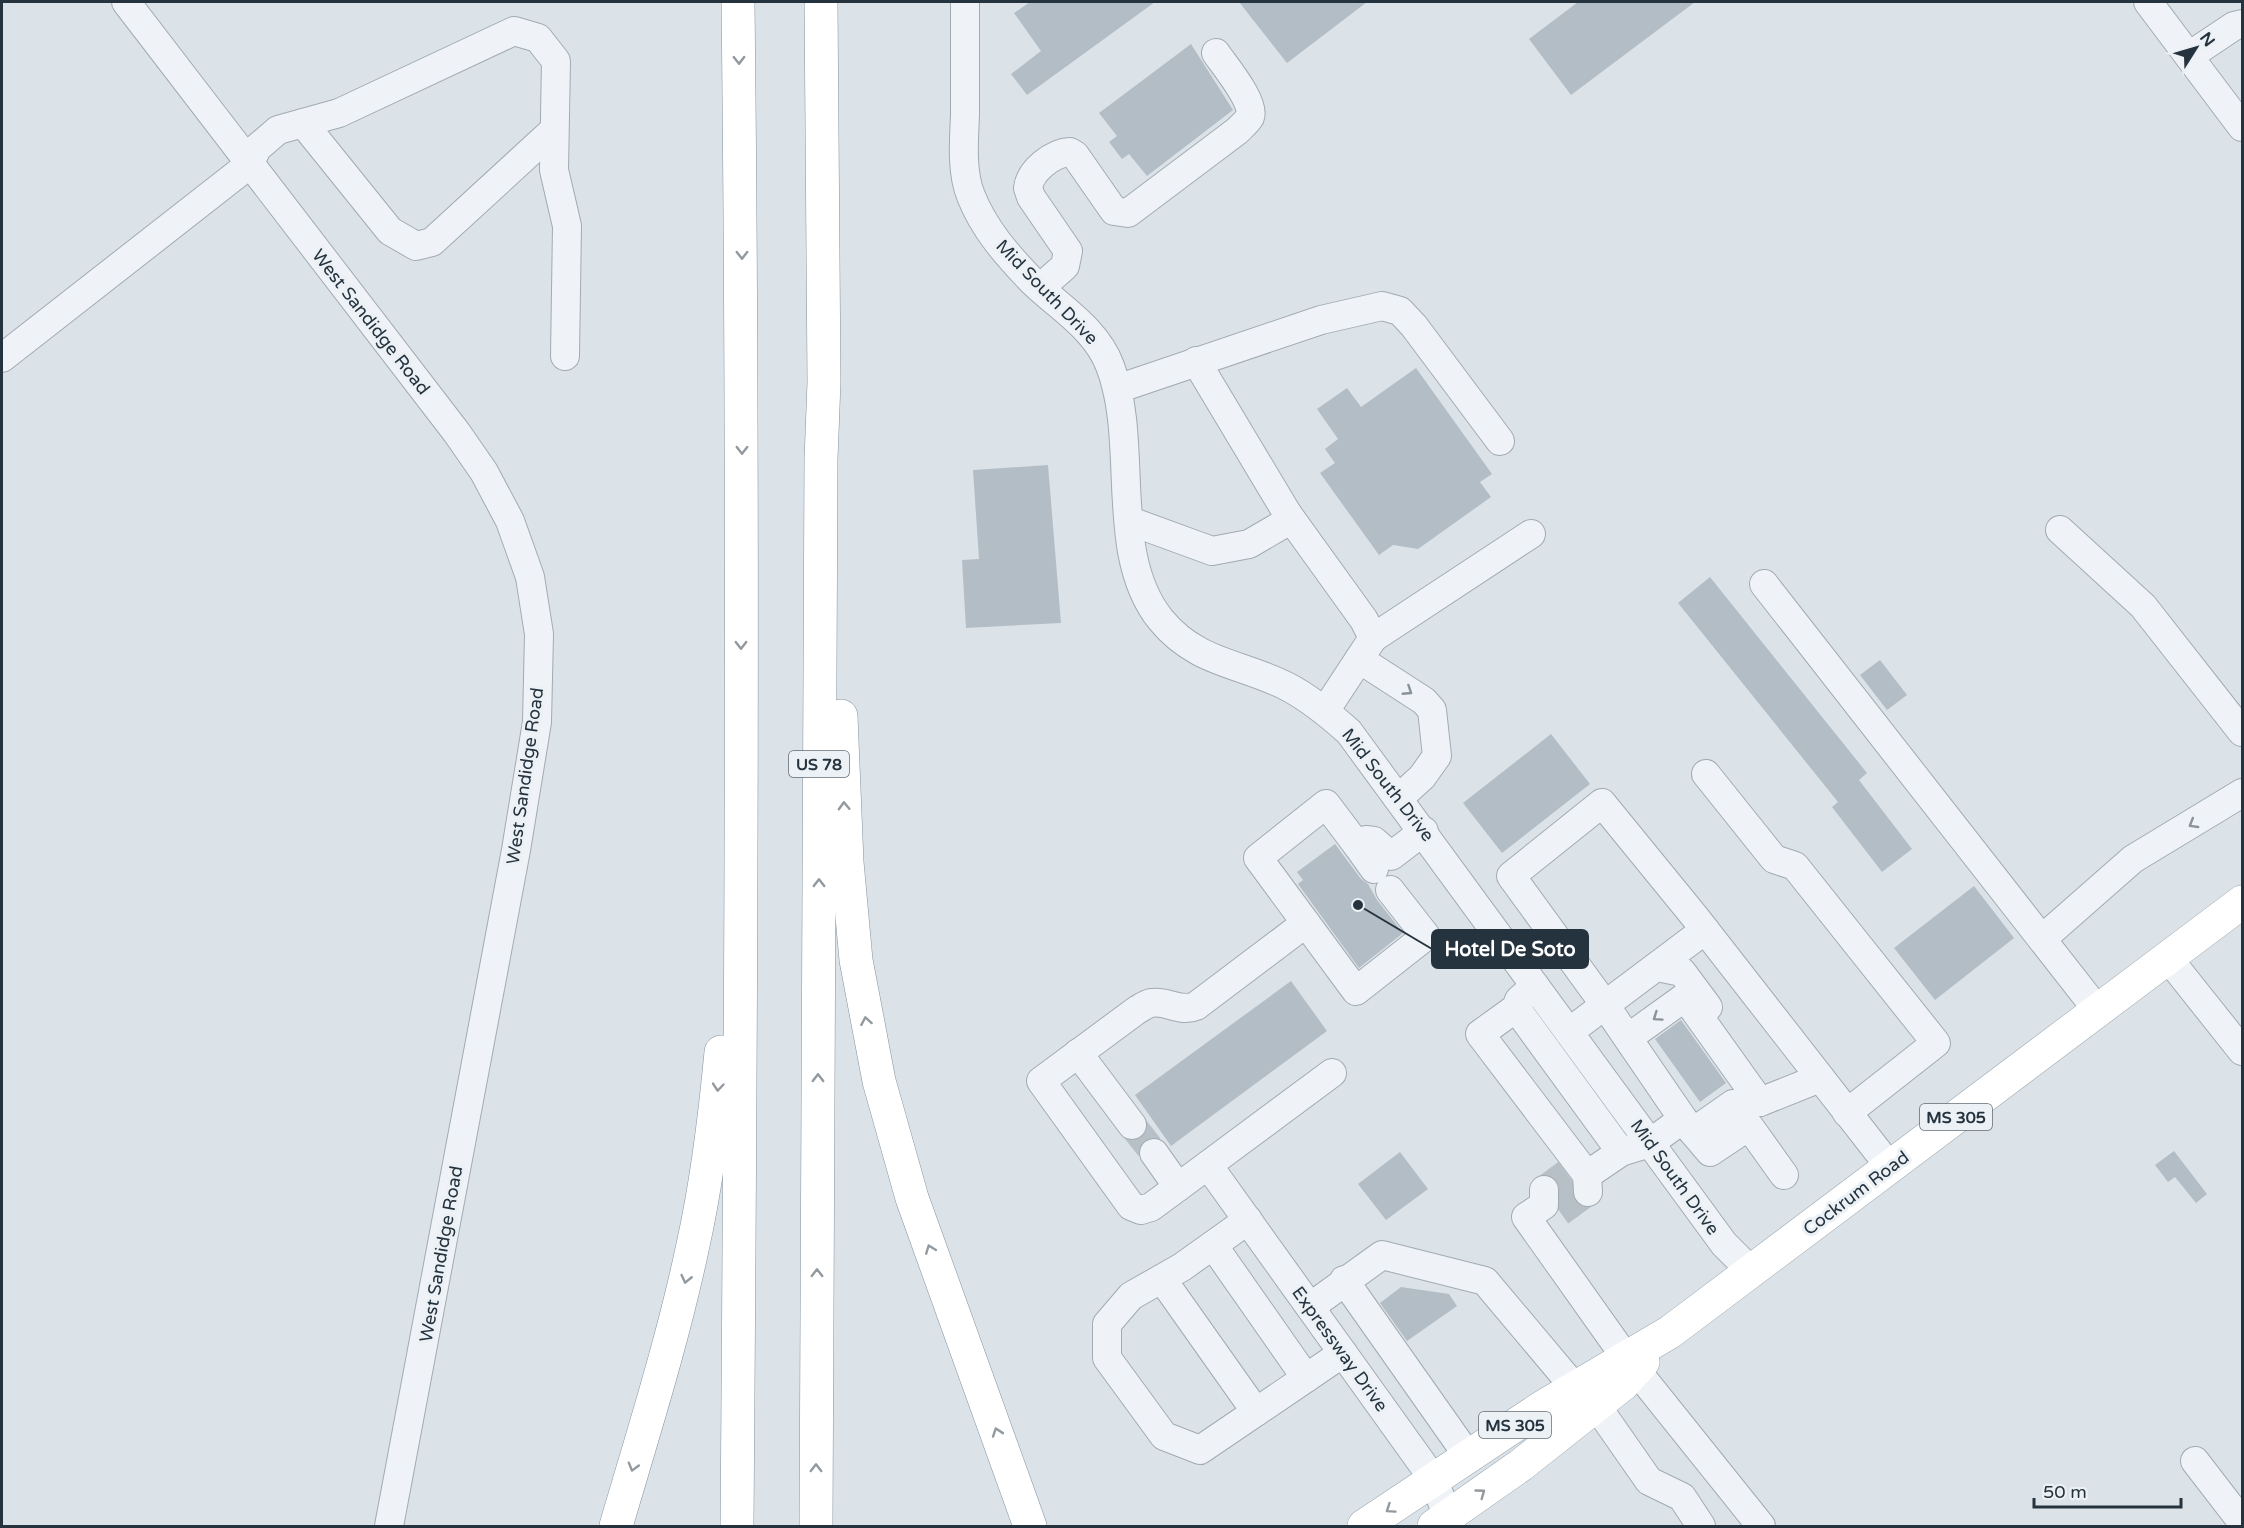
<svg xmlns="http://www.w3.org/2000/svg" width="2244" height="1528" font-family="'Varela Round',sans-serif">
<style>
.building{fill:#b3bdc5}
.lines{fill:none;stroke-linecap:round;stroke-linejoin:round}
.minor-tunnel{stroke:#b7c0c6;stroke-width:28;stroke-dasharray:28 14;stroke-linecap:butt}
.minor-casing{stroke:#a1abb2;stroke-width:30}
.major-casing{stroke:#9ba9b4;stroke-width:34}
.highway-casing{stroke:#82929f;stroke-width:34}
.minor{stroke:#eff2f6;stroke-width:28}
.major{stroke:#fff;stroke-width:33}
.highway{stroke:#fff;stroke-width:33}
.oneway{stroke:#92999f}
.oneway2{stroke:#8a929a}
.labels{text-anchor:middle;stroke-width:6;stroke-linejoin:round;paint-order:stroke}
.shield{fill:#ecf1f5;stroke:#616c76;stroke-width:1.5}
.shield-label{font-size:16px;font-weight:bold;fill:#25333f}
.street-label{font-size:18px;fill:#25333f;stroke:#ecf1f5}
.leader{fill:none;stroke:#25333f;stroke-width:2}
.callout-dot{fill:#25333f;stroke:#ecf1f5;stroke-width:2}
.callout{fill:#25333f;stroke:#25333f;stroke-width:2}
.callout-label{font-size:20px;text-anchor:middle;font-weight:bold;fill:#fff}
</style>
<rect width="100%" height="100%" fill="#dce3e8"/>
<g class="building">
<path d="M1030 2H1155L1027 95 1011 74 1041 51 1014 13Z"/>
<path d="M1239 2H1367L1287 63Z"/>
<path d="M1578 2H1695L1571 95 1529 39Z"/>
<path d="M1191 44 1233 110 1147 176 1129 154 1122 159 1109 142 1117 136 1099 113Z"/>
<path d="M1416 368 1492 474 1480 482 1491 497 1418 549 1393 545 1379 555 1320 473 1335 463 1325 449 1338 439 1317 409 1347 388 1361 407Z"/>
<path d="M1048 465 1061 623 966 628 962 560 979 559 973 470Z"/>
<path d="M1710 577 1867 773 1859 780 1912 849 1882 872 1832 807 1838 802 1678 603Z"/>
<path d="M1880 660 1907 695 1887 710 1860 675Z"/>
<path d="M1551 734 1590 784 1502 853 1463 803Z"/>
<path d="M1335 844 1361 879 1368 884 1377 900 1403 933 1359 968 1298 884 1303 880 1297 872Z"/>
<path d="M1974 886 2014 938 1935 1000 1894 948Z"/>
<path d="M1291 981 1327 1031 1171 1146 1135 1095Z"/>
<path d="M1681 1020 1726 1083 1700 1102 1655 1039Z"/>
<path d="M2174 1151 2207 1194 2196 1203 2175 1177 2168 1182 2155 1165Z"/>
<path d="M1400 1152 1428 1189 1386 1220 1358 1184Z"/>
<path d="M1401 1287 1449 1294 1457 1306 1407 1341 1380 1303Z"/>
</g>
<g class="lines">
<g class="minor-tunnel">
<path d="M1132 1125 1154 1153"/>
<path d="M1544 1190 1571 1170"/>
<path d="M1560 1212 1588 1192"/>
</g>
<g class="minor-casing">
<g id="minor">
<path d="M126 2 457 433 484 472 510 521 530 577 539 634 537 722 516 850 389 1526"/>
<path d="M965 2C965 39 965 77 965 115 964 140 961 172 971 196 984 229 1007 255 1031 280 1058 307 1096 328 1110 366 1140 443 1107 554 1161 620 1197 664 1242 663 1288 687 1311 699 1330 715 1349 732L1724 1244 1751 1271"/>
<path d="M2148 2 2242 127"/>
<path d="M2189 56 2234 26 2242 24"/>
<path d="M303 123 390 231 416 246 432 242 554 130"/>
<path d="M1040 288 1065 266 1068 251 1031 197 1028 188C1030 171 1052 153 1070 152L1075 155 1114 211 1128 213 1237 131C1241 127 1247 122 1250 117 1256 103 1224 65 1216 53"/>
<path d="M2 358 250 164 257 148 278 130 339 113 514 31 538 38 556 61 554 170 567 226 565 356"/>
<path d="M1196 361 1287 513 1364 620 1373 638 1325 711"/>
<path d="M1117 389 1321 320 1382 306 1400 311 1414 326 1500 441"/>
<path d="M1130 521 1212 551 1249 544 1285 523 1287 513"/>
<path d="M2060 530 2143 606 2242 732"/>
<path d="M1764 584 2098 1011"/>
<path d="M1373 638 1531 534"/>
<path d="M1359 659 1424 701 1432 710 1437 756 1422 777 1399 798"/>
<path d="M1706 774 1774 859 1795 866 1936 1043 1847 1113"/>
<path d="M1357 845 1374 869"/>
<path d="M1390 890 1426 936 1356 991 1258 858 1326 804 1357 845 1366 840 1374 841 1391 856 1424 831"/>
<path d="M1306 923 1196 1006C1180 1013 1167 1000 1151 1003 1146 1004 1141 1008 1137 1010L1041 1081 1131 1206 1141 1210 1151 1207 1208 1165 1434 1480 1451 1526"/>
<path d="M2042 939 2133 859 2242 793"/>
<path d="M2168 958 2242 1051"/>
<path d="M1657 967 1682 972 1708 1007"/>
<path d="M1535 986 1519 1000 1516 1008 1480 1034 1587 1175 1588 1192"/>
<path d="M1516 1008 1621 1152"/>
<path d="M1569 1032 1705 930"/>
<path d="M1628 1038 1685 997 1760 1102"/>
<path d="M1078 1053 1132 1125"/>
<path d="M1683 1119 1693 1132 1733 1104 1760 1102 1820 1078"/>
<path d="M1693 1132 1710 1152 1749 1126 1784 1175"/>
<path d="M1154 1153 1178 1187"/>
<path d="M1208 1165 1332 1073"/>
<path d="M1587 1175 1621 1152 1650 1143 1683 1119 1605 1005 1511 876 1602 803 1695 917 1890 1167"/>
<path d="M1544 1190V1205L1526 1217 1626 1358"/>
<path d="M1248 1220 1182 1267 1131 1296 1107 1324V1358L1164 1436 1200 1450 1343 1353"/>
<path d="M1213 1245 1306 1378"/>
<path d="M1162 1279 1256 1412"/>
<path d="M1344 1280 1468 1456"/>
<path d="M1310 1307 1382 1255 1485 1281 1575 1388 1596 1405 1649 1481 1682 1497 1701 1526"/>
<path d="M1636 1370 1761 1526"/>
<path d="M2195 1461 2242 1522"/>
</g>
</g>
<g class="major-casing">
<g id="major">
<path d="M1364 1526 1541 1408 1670 1332 2242 902"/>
<path d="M1434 1526 1521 1465 1622 1385 1643 1362"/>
</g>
</g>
<g class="highway-casing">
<g id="highway">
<path d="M841 716 847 862 856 960 879 1081 912 1198 1030 1526"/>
<path d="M616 1526C643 1434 673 1340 693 1245 707 1182 715 1116 721 1052"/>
<path d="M737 1526C741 1018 744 510 738 2"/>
<path d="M816 1526 821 459 824 382 821 2"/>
</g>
</g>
<use href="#minor" class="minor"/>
<use href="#major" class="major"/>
<use href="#highway" class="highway"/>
</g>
<defs><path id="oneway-chevron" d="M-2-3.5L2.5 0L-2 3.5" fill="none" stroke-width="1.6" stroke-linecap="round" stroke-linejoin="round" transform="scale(1.5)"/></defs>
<g class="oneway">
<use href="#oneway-chevron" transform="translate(739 60) rotate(89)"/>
<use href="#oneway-chevron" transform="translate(742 255) rotate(90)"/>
<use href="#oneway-chevron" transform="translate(742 450) rotate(90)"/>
<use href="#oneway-chevron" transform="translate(741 645) rotate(90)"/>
<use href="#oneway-chevron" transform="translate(844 806) rotate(-92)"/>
<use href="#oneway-chevron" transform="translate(819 883) rotate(-90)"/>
<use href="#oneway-chevron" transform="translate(866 1021) rotate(-100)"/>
<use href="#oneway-chevron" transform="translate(818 1078) rotate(-90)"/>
<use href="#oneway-chevron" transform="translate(718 1087) rotate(95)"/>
<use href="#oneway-chevron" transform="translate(930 1249) rotate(-111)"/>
<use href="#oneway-chevron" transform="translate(817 1273) rotate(-90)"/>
<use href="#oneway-chevron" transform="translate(686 1279) rotate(103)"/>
<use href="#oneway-chevron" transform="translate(997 1432) rotate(-109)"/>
<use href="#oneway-chevron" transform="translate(633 1467) rotate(106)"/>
<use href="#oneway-chevron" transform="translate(816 1468) rotate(-90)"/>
<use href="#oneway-chevron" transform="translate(1481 1493) rotate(-36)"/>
<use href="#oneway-chevron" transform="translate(1390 1509) rotate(146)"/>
</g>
<g class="oneway2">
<use href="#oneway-chevron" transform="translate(1408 691) rotate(33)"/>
<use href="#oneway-chevron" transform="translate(2193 824) rotate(149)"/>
<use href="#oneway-chevron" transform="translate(1657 1017) rotate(145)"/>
</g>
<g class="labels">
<g class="shield">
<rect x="789" y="751" width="60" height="26" rx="4.5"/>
<rect x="1920" y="1104" width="72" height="26" rx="4.5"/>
<rect x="1479" y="1412" width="72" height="26" rx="4.5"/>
</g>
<g class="shield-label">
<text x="819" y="770">US 78</text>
<text x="1956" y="1123">MS 305</text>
<text x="1515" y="1431">MS 305</text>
</g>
<g class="street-label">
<text transform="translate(1047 292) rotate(46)" y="6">Mid South Drive</text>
<text transform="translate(371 322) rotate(52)" y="6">West Sandidge Road</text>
<text transform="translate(525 776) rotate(-82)" y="6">West Sandidge Road</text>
<text transform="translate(1388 785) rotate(52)" y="6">Mid South Drive</text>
<text transform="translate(1675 1177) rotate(54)" y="6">Mid South Drive</text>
<text transform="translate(1856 1193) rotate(-37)" y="6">Cockrum Road</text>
<text transform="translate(441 1254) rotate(-80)" y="6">West Sandidge Road</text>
<text transform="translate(1340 1349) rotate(54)" y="6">Expressway Drive</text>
</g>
</g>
<path class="leader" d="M1358 905L1432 949"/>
<circle class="callout-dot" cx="1358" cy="905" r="6"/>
<rect class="callout" x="1432" y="930" width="156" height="38" rx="6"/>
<g class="callout-label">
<text x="1510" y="956">Hotel De Soto</text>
</g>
<rect width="2244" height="1528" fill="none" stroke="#25333f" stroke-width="6"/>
<g transform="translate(2196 48) rotate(53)" stroke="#ecf1f5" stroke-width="4.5" paint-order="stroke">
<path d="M0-4.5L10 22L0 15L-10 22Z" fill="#25333f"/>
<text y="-9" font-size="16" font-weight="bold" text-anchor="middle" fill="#25333f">N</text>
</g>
<path d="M2034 1498v9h147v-9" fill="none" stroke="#25333f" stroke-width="3"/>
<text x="2043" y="1498" font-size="18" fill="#25333f" stroke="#ecf1f5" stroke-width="4.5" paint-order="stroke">50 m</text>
</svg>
